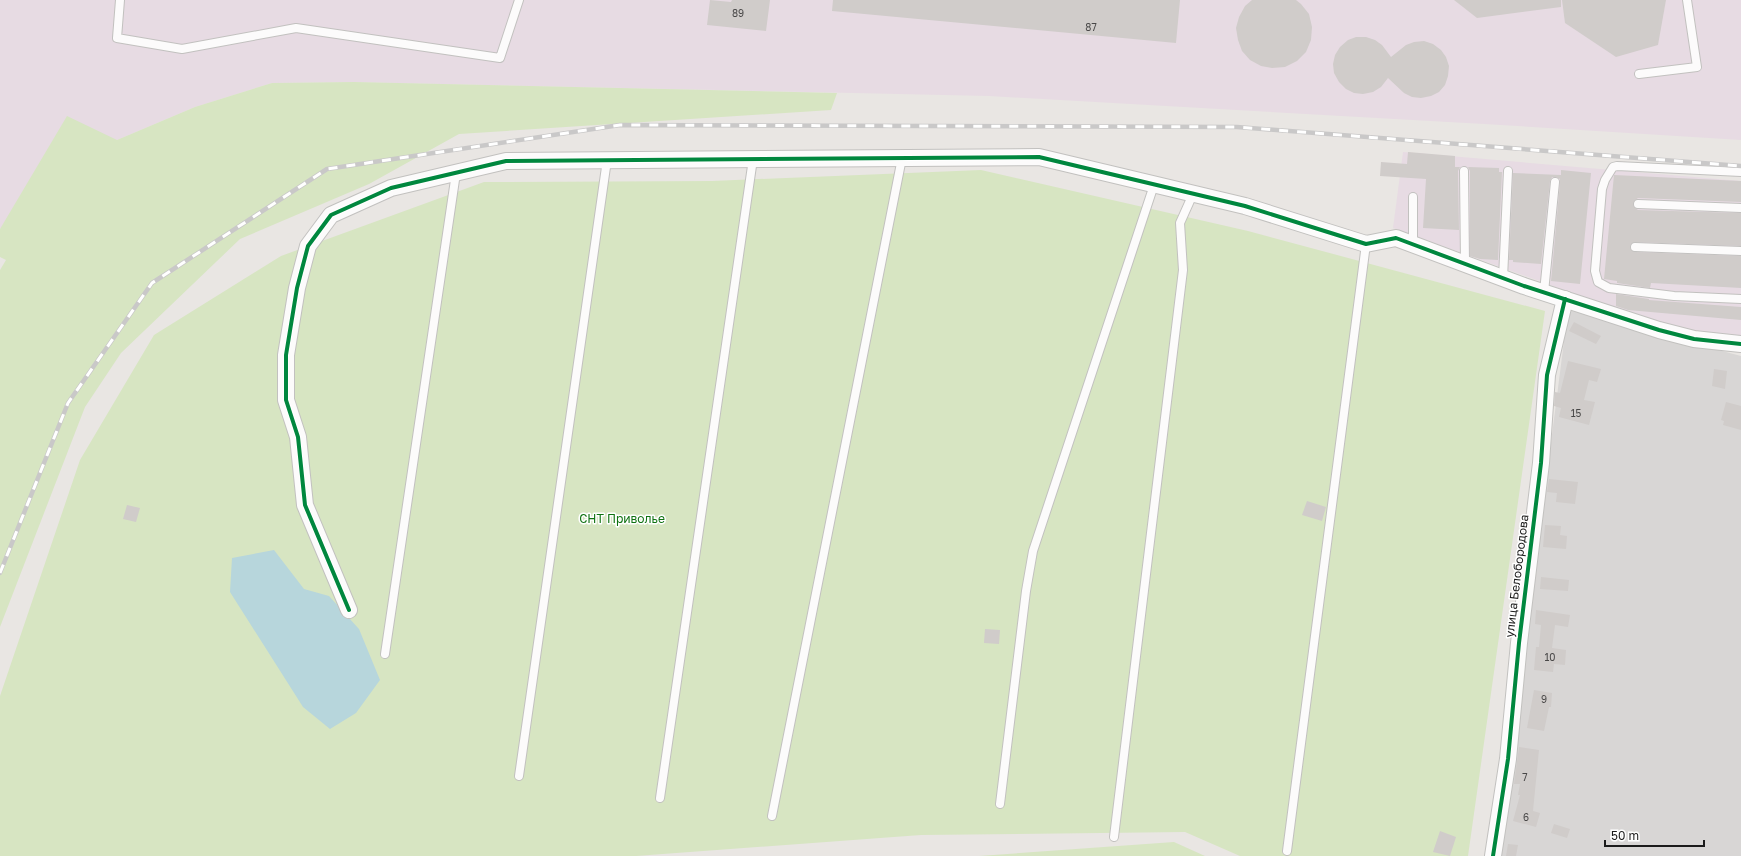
<svg xmlns="http://www.w3.org/2000/svg" width="1741" height="856" font-family="'Golos Text',sans-serif">
<style>
.residential{fill:#d8d6d5}
.industrial{fill:#e7dbe3}
.grass{fill:#d7e5c2}
.water{fill:#b7d6dc}
.building{fill:#d0ccca}
.lines{fill:none;stroke-linecap:round;stroke-linejoin:round}
.service-casing{stroke:#c2c1bf;stroke-width:10}
.minor-casing{stroke:#c2c1bf;stroke-width:18}
.service{stroke:#fcfbfb;stroke-width:8}
.minor{stroke:#fcfbfb;stroke-width:16}
.rail-casing{stroke:#c9c8c8;stroke-width:4.5}
.rail{stroke:#fff;stroke-width:3;stroke-dasharray:9;stroke-linecap:butt}
.cycleway-casing{stroke:#fff;stroke-width:6}
.cycleway{stroke:#00873e;stroke-width:4}
.labels{text-anchor:middle;stroke-width:3;stroke-linejoin:round;paint-order:stroke}
.number-label{font-size:10px;fill:#484747}
.park-label{font-size:12px;fill:#0f7211;stroke:#fff}
.street-label{font-size:12px;fill:#1b1b1b;stroke:#fff}
</style>
<rect width="100%" height="100%" fill="#e9e6e3"/>
<path class="residential" d="M1568 310 1741 356V856H1498Z"/>
<g class="industrial">
<path d="M0 0H1741V140L1484 124 989 96 354 82 272 83 195 107 117 140 0 229Z"/>
<path d="M1403 152 1741 181V339L1719 338 1658 324 1393 228Z"/>
</g>
<g class="grass">
<path d="M354 82 837 93 831 110 459 134 369 184 240 239 121 353 85 407 0 627V270L6 260 0 257V229L67 116 117 140 195 107 272 83Z"/>
<path d="M981 170 1248 231 1545 311 1468 856H1240L1185 832 921 835 636 856H0V696L80 460 154 335 281 256 484 182 712 181Z"/>
<path d="M1174 842 1205 856H979Z"/>
</g>
<path class="water" d="M274 550 304 589 329 596 359 629 380 680 356 713 330 729 303 707 230 592 232 558Z"/>
<g class="building">
<path d="M710 0 731 2 732 0H770L766 31 707 25Z"/>
<path d="M833 0H1180L1176 43 832 11Z"/>
<path d="M1252 0H1296L1301 4 1309 14 1312 27 1311 40 1306 52 1297 61 1285 67 1272 68 1261 66 1250 60 1242 51 1238 40 1236 28 1239 17 1245 6Z"/>
<path d="M1454 0H1561V7L1477 18Z"/>
<path d="M1562 0H1666L1658 45 1616 57 1565 23Z"/>
<path d="M1356 37H1366L1375 40 1382 45 1391 57 1406 45 1414 42 1424 41 1433 44 1441 50 1446 57 1449 66 1448 76 1445 85 1439 92 1431 96 1421 98 1412 97 1404 93 1388 78 1381 87 1373 92 1363 94 1354 93 1346 89 1339 82 1334 73 1333 64 1335 55 1340 47 1348 40Z"/>
<path d="M1408 152 1455 156V167H1460L1458 171 1459 230 1423 228 1426 179 1380 176 1381 162 1407 164Z"/>
<path d="M1468 167 1499 168V172H1502L1498 260 1480 259 1470 256V171Z"/>
<path d="M1561 170 1591 173 1580 284 1551 281 1560 183V179L1556 177H1552L1550 181 1541 264 1513 262V260H1509L1513 173 1561 175Z"/>
<path d="M1614 175 1741 181V202L1638 198 1634 201 1633 204 1635 208 1638 210 1741 213V246L1635 242 1631 244 1630 247 1632 251 1635 252 1741 256V288L1651 283 1650 288 1617 283V281L1604 279Z"/>
<path d="M1616 294 1649 299V300L1741 307V320L1628 310 1616 306Z"/>
<path d="M1574 322 1601 336 1596 344 1569 331Z"/>
<path d="M1568 361 1601 369 1597 382 1589 380 1584 400 1595 402 1589 425 1559 417 1561 408 1554 406 1555 392 1560 393Z"/>
<path d="M1714 369 1727 371 1725 389 1712 386Z"/>
<path d="M1726 402 1741 406V430L1723 425 1724 421 1721 420Z"/>
<path d="M1549 479 1578 482 1575 504 1556 502 1557 493 1547 492Z"/>
<path d="M1307 501 1326 507 1322 521 1302 515Z"/>
<path d="M127 505 140 508 136 522 123 519Z"/>
<path d="M1545 525 1561 526 1560 535 1567 536 1566 549 1543 547Z"/>
<path d="M1541 577 1569 580 1568 591 1540 589Z"/>
<path d="M1536 610 1570 615 1568 627 1555 625 1552 648 1566 650 1565 665 1554 664 1553 672 1534 670 1536 647H1539L1541 625 1535 624Z"/>
<path d="M985 629 1000 630 999 644 984 643Z"/>
<path d="M1534 690 1552 693 1551 707H1549L1544 731 1527 728Z"/>
<path d="M1519 747 1539 750 1533 811 1540 813 1536 827 1513 821 1520 795H1518L1520 784H1514Z"/>
<path d="M1554 824 1570 829 1567 838 1551 833Z"/>
<path d="M1440 831 1456 837 1450 856 1433 852Z"/>
<path d="M1508 844 1518 845 1516 856H1506Z"/>
</g>
<g class="lines">
<g class="service-casing">
<g id="service">
<path d="M120 0 117 38 182 49 296 28 500 58 519 0"/>
<path d="M1639 74 1697 67 1687 0"/>
<path d="M1464 171 1465 263"/>
<path d="M1741 172 1617 166 1613 167 1605 180 1602 189 1595 271 1598 282 1609 288 1674 296 1741 299"/>
<path d="M1413 197V244"/>
<path d="M1638 204 1741 208"/>
<path d="M1635 247 1741 251"/>
<path d="M1503 278 1508 171"/>
<path d="M1544 292 1555 182"/>
<path d="M385 654 456 173"/>
<path d="M519 776 607 160"/>
<path d="M660 798 753 159"/>
<path d="M1000 804 1026 591 1033 551 1154 185"/>
<path d="M772 816 902 158"/>
<path d="M1114 837 1183 270 1180 223 1193 194"/>
<path d="M1287 851 1366 244"/>
</g>
</g>
<g class="minor-casing">
<g id="minor">
<path d="M349 610 305 505 298 437 286 400V355L297 288 308 246 331 215 391 188 506 161 1039 157 1245 206 1366 244 1396 238 1524 286 1659 330 1694 339 1741 344"/>
<path d="M1493 856 1508 759 1519 643 1541 463 1547 375 1565 299"/>
</g>
</g>
<use href="#service" class="service"/>
<use href="#minor" class="minor"/>
<g class="rail-casing">
<path id="rail" d="M0 573 68 403 152 283 327 169 620 125 1237 127 1741 166"/>
</g>
<use href="#rail" class="rail"/>
<g class="cycleway-casing">
<g id="cycleway">
<path d="M349 610 305 505 298 437 286 400V355L297 288 308 246 331 215 391 188 506 161 1039 157 1245 206 1366 244 1396 238 1524 286 1659 330 1694 339 1741 344"/>
<path d="M1493 856 1508 759 1519 643 1541 463 1547 375 1565 299"/>
</g>
</g>
<use href="#cycleway" class="cycleway"/>
</g>
<g class="labels">
<g class="number-label">
<text x="738" y="17">89</text>
<text x="1091" y="31">87</text>
<text x="1576" y="417">15</text>
<text x="1550" y="661">10</text>
<text x="1544" y="703">9</text>
<text x="1525" y="781">7</text>
<text x="1526" y="821">6</text>
</g>
<g class="park-label">
<text x="622" y="523">СНТ Приволье</text>
</g>
<g class="street-label">
<text transform="translate(1517 576) rotate(-83)" y="4">улица Белобородова</text>
</g>
</g>
<path d="M1605 840v6h99v-6" fill="none" stroke="#1b1b1b" stroke-width="2"/>
<text x="1611" y="840" font-size="12" fill="#1b1b1b" stroke="#ffffff" stroke-width="3" paint-order="stroke">50 m</text>
</svg>
